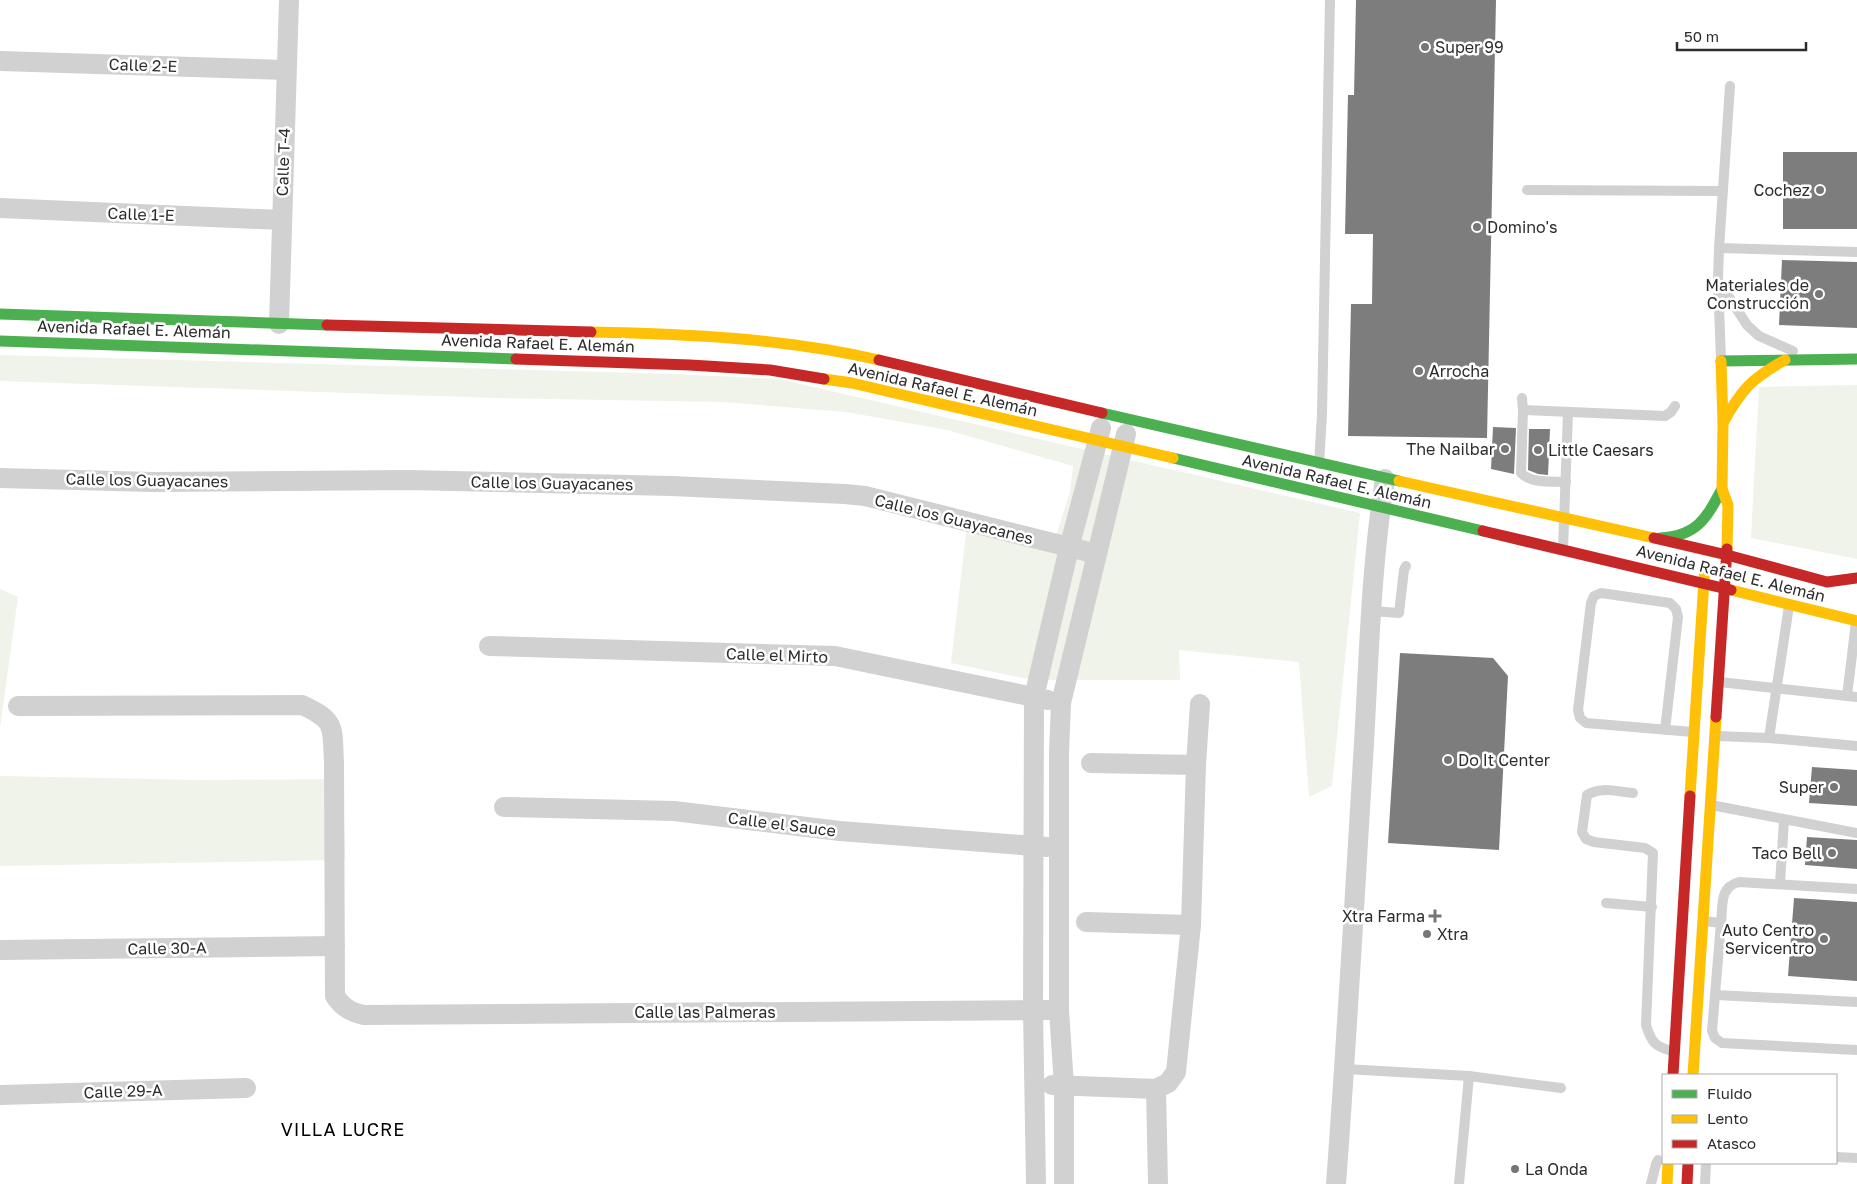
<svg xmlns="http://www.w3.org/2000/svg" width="1857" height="1184" font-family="'Golos Text',sans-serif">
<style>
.green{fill:#eff3ea}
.building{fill:#7d7d7d}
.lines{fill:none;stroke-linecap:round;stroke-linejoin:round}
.lane{stroke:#d1d1d1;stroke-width:10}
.street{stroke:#d1d1d1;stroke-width:20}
.fast{stroke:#4caf50;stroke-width:11}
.slow{stroke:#ffc107;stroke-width:11}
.jam{stroke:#c62828;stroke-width:11}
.poi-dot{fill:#767676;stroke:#fff;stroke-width:2}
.labels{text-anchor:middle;stroke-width:5;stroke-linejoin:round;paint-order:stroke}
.poi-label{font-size:16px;fill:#2c2c2c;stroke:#fff;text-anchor:start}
.street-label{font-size:16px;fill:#2c2c2c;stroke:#fff}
.neighbourhood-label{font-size:18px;letter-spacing:1px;fill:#000;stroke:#fff}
</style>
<rect width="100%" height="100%" fill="#fff"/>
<g class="green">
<path d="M0 355 672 374 779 379 1360 513 1332 786 1309 797 1299 662 1179 650 1180 680H1033L951 663 968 517 1056 536 1070 492 1073 466 947 430 846 412 723 402 495 398 0 381Z"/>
<path d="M1857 385V559L1751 538 1759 387Z"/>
<path d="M0 589 18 597 0 728Z"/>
<path d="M0 776 201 780 343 779 345 860 0 866Z"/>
</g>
<g class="building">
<path d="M1356 0H1496L1487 438 1348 436 1351 304H1372L1373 234H1345L1348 95H1354Z"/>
<rect x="1783" y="152" width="74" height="77"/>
<path d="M1782 260 1857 262V328L1779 325Z"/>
<path d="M1493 427 1516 428 1514 474 1491 469Z"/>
<path d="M1529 429H1550L1548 475 1538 474 1528 470Z"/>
<path d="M1400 653 1493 658 1508 676 1499 850 1388 843Z"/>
<path d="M1812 767 1857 770V806L1809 803Z"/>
<path d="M1807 837 1857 840V869L1805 865Z"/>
<path d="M1794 898 1857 902V981L1788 976Z"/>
</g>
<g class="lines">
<g class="lane">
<path d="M1527 190 1723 191"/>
<path d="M1719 248 1857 252"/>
<path d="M1718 280 1747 325 1759 336 1793 351"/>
<path d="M1721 360 1718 280 1719 248 1730 86"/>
<path d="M1522 398 1523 410 1665 416 1671 412 1675 406"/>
<path d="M1523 410 1521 473C1532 484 1551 481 1566 482"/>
<path d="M1319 464 1322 414 1330 0"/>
<path d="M1563 549 1568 413"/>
<path d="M1372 611 1399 613 1404 570 1406 566"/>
<path d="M1719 682 1857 697"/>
<path d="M1847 696 1856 622"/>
<path d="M1665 730 1678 617 1676 609 1670 603 1601 593 1594 596 1591 603 1578 710 1580 718 1586 723 1693 732"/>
<path d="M1717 736 1769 738 1857 746"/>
<path d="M1769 738 1789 606"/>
<path d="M1633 793C1618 792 1601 786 1587 795L1582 832 1586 839 1594 842 1645 848 1653 853 1646 1025C1652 1044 1655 1046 1674 1052"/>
<path d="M1711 805 1857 833"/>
<path d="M1780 884 1784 820"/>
<path d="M1606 903 1652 907"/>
<path d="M1704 921 1721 923 1712 1031 1715 1038 1722 1043 1857 1050"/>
<path d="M1721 923C1723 906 1719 887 1739 882L1857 889"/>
<path d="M1716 995 1857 1002"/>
<path d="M1345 1069 1469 1076 1561 1088"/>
<path d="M1836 1157 1857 1158"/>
<path d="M1459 1184 1469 1076"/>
<path d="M1651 1184 1656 1164 1658 1160"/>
<path d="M1705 1184 1706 1163"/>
</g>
<g class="street">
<path d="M0 61 286 70"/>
<path d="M0 208 281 220"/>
<path d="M279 324 289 0"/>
<path d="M0 478 152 482 408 480 672 486 845 494 865 496 1097 554"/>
<path d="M489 646 835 656 1048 700"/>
<path d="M18 706 302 705C337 721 332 727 334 763L335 996C343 1008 351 1012 364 1015L1059 1010"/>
<path d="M1091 763 1196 765"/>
<path d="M504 807 674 811 840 831 1047 847"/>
<path d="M1086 922 1191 925"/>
<path d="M0 950 335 946"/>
<path d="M1052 1085 1156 1089 1168 1083 1176 1072 1191 925 1196 765 1200 704"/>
<path d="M1156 1089 1158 1184"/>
<path d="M0 1095 246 1088"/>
<path d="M1036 1184 1033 1010 1034 697 1069 548 1101 428"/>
<path d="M1064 1184V1086L1059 1010V753L1061 703 1126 434"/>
<path d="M1336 1184C1347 1037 1355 890 1364 743 1369 655 1371 566 1385 479"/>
</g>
<g class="fast">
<path d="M0 314 327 325"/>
<path d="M0 341 516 359"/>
<path d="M1721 361 1857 359"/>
<path d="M1102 413 1399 481"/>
<path d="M1173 458 1483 531"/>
<path d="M1660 538C1697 536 1706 519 1722 489"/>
</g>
<g class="slow">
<path d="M591 332C688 334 784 338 879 360"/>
<path d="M1721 361 1723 423 1722 489 1728 505 1727 549"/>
<path d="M824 379 852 383 1173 458"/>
<path d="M1723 423C1741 390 1752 378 1785 360"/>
<path d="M1399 481 1654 538"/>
<path d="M1731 590 1857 621"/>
<path d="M1690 796 1705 565"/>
<path d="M1693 1075 1716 717"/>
<path d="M1667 1184 1668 1163"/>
</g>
<g class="jam">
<path d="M327 325 591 332"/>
<path d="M516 359 690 365 770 370 824 379"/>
<path d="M879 360 1102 413"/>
<path d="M1483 531 1731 590"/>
<path d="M1654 538 1727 555 1827 582 1857 578"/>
<path d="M1716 717 1727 549"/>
<path d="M1673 1075 1690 796"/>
<path d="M1687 1184 1688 1163"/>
</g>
</g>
<g class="poi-dot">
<circle cx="1425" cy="47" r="5"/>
<circle cx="1820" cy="190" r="5"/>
<circle cx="1477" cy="227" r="5"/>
<circle cx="1819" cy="294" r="5"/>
<circle cx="1419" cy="371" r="5"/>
<circle cx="1505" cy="449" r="5"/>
<circle cx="1538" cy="450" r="5"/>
<circle cx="1448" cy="760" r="5"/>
<circle cx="1834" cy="787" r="5"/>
<circle cx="1832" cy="853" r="5"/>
<path d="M1432.5 908.5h5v5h5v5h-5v5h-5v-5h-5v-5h5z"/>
<circle cx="1427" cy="934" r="5"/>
<circle cx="1824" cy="939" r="5"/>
<circle cx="1515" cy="1169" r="5"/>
</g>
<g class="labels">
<g class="poi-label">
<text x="1435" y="53">Super 99</text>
<text x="1810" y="196" text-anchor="end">Cochez</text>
<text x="1487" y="233">Domino's</text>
<text x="1809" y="291" text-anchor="end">Materiales de<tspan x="1809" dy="18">Construcción</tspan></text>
<text x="1429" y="377">Arrocha</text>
<text x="1495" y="455" text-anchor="end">The Nailbar</text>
<text x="1548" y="456">Little Caesars</text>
<text x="1458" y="766">Do It Center</text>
<text x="1824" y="793" text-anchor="end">Super</text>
<text x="1822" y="859" text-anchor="end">Taco Bell</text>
<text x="1425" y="922" text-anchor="end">Xtra Farma</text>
<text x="1814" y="936" text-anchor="end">Auto Centro<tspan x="1814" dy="18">Servicentro</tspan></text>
<text x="1437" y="940">Xtra</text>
<text x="1525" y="1175">La Onda</text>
</g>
<g class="street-label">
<text transform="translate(143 65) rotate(2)" y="6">Calle 2-E</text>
<text transform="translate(283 162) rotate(-88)" y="6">Calle T-4</text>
<text transform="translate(141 214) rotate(2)" y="6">Calle 1-E</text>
<text transform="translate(134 329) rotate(2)" y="6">Avenida Rafael E. Alemán</text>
<text transform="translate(538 343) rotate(2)" y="6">Avenida Rafael E. Alemán</text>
<text transform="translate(943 389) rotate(13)" y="6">Avenida Rafael E. Alemán</text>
<text transform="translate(147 480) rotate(1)" y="6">Calle los Guayacanes</text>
<text transform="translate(1337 481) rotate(13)" y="6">Avenida Rafael E. Alemán</text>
<text transform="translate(552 483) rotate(1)" y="6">Calle los Guayacanes</text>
<text transform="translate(954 519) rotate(14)" y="6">Calle los Guayacanes</text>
<text transform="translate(1731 573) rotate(14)" y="6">Avenida Rafael E. Alemán</text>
<text transform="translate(777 655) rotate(2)" y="6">Calle el Mirto</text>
<text transform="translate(782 824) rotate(7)" y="6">Calle el Sauce</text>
<text transform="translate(167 948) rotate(-1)" y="6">Calle 30-A</text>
<text x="705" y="1018">Calle las Palmeras</text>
<text transform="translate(123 1091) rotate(-2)" y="6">Calle 29-A</text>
</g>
<g class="neighbourhood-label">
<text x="343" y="1136">VILLA LUCRE</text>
</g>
</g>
<rect x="1662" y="1074" width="175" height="90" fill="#ffffff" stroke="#ababab"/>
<rect x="1672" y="1090" width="25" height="8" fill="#4caf50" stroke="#ababab"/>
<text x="1707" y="1099" font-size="15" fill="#2c2c2c">Fluido</text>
<rect x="1672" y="1115" width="25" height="8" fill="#ffc107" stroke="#ababab"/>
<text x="1707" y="1124" font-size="15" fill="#2c2c2c">Lento</text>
<rect x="1672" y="1140" width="25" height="8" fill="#c62828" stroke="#ababab"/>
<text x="1707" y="1149" font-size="15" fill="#2c2c2c">Atasco</text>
<path d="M1677 42v8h129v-8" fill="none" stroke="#2c2c2c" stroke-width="2.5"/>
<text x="1684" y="42" font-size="15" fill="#2c2c2c" stroke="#ffffff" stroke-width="4" paint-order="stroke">50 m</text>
</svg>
